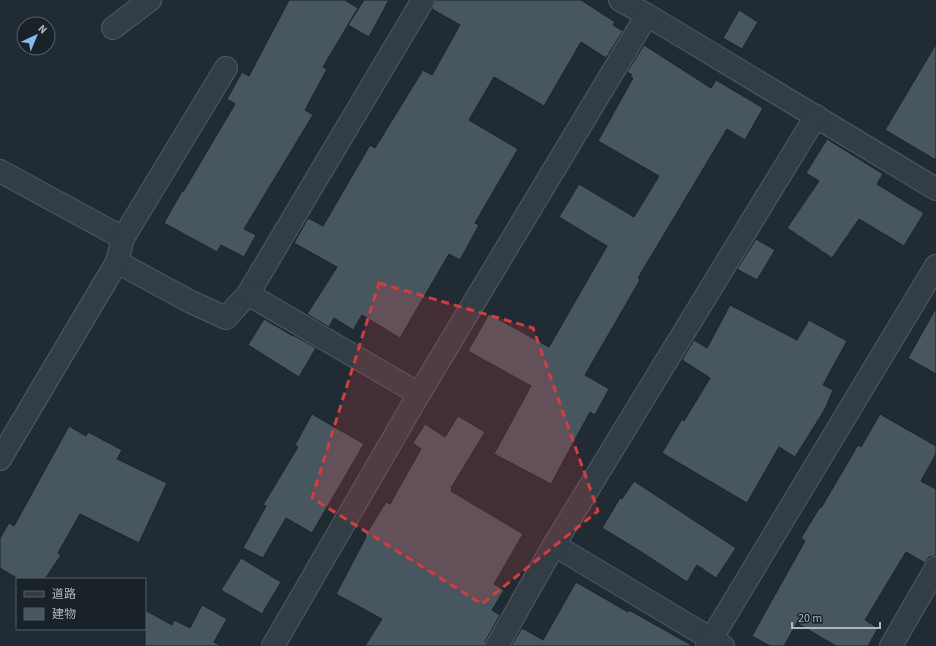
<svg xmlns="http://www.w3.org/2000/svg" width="936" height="646" font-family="'Source Sans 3','Noto Sans JP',sans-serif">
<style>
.building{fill:#485660;stroke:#1b242b}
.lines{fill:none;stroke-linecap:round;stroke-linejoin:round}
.minor-casing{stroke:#515b63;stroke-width:24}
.minor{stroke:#333d45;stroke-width:22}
.marked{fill:#d03e3f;fill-opacity:0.2;stroke:#d03e3f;stroke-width:3;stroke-dasharray:8 5;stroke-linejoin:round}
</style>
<rect width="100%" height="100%" fill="#202b34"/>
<g class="building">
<path d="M289 0H345L358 8 323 67 327 69 305 110 313 115 244 229 256 235 244 257 221 245 217 252 164 223 182 191 183 192 235 104 227 99 242 72 249 76Z"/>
<path d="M364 0H389L369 37 348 25Z"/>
<path d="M435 0H581L615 22 613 25 623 31 606 58 581 42 544 106 494 77 469 120 518 149 475 223 479 225 460 260 449 254 400 338 362 315 353 330 334 318 329 327 307 314 337 267 294 243 308 218 323 226 370 145 375 148 423 70 432 75 460 25 432 9Z"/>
<path d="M739 10 758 22 742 49 723 38Z"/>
<path d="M936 44V160L885 130Z"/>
<path d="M644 45 711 88 716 80 763 108 745 140 727 129 638 278 640 280 585 375 609 389 595 415 590 412 551 484 494 454 531 386 468 351 489 314 549 347 607 246 559 217 579 184 634 217 659 176 598 141 633 78 630 77 632 75 627 72Z"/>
<path d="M827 139 883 174 877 184 924 213 904 246 859 219 832 258 787 228 819 181 806 173Z"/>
<path d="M756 239 775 250 757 280 737 269Z"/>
<path d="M730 305 797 340 809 320 847 341 823 385 833 390 825 409 795 457 779 447 747 503 662 453 682 419 684 421 710 378 682 360 694 340 707 348Z"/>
<path d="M936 308V374L908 358Z"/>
<path d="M264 319 293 336V335L316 348 299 377 248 345Z"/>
<path d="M312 414 364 444 312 533 286 518 263 558 243 548 266 506 263 505 298 447 295 445Z"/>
<path d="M880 414 936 446V454L921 481 936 489V556L929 557 925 563 906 552 865 620 878 628 868 646H836L797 623 784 646H770L752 636 805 541 801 538 820 507 821 508 858 445 861 447Z"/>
<path d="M458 416 485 432 451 488 452 489 451 491 523 534 494 584 504 590 492 610 500 615 486 640 485 646H365L382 619 336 594 366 537 365 536 386 502 390 504 421 449 413 443 425 424 445 437Z"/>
<path d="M69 426 86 436 88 432 122 450 117 459 167 483 139 543 80 514 58 553 61 555 45 579H18L0 568V538L9 523 14 526Z"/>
<path d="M634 481 736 548 716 578 697 565 687 582 640 551 602 528 620 498 622 499Z"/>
<path d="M241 558 281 582 262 614 221 590Z"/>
<path d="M576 582 628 612 629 610 693 646H511L522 628 543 640Z"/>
<path d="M202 605 227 619 214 642 221 646H145V610L172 625 174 620 190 628Z"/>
</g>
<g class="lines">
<g class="minor-casing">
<g id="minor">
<path d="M620 0 647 15 936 189"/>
<path d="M113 28 150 0"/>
<path d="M0 171 123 238"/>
<path d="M117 262 191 302 226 318 248 294 423 0"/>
<path d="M248 294 419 394"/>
<path d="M0 459 117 262 123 238 226 68"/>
<path d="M554 545 723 646"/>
<path d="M273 646 419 394 647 15"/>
<path d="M497 646 554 545 816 116"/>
<path d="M707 646 936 266"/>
<path d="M891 646 936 568"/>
</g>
</g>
<use href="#minor" class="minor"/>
</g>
<path class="marked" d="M379 283 533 328 598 511 482 604 312 498Z"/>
<rect x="16" y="578" width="130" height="52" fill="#192229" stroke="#545e66"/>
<rect x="24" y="591" width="20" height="6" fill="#333d45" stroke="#545e66"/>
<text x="52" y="598" font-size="12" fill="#adb8c2">道路</text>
<rect x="24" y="608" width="20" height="12" fill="#485660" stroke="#545e66"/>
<text x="52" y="618" font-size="12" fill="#adb8c2">建物</text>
<g transform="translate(36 36) rotate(44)"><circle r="19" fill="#192229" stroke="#545e66"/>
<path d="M0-3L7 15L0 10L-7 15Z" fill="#84bbf0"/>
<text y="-6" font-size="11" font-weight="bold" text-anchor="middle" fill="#adb8c2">N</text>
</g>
<path d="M792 622v6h88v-6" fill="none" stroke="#adb8c2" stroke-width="2"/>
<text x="798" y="622" font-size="12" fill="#adb8c2" stroke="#192229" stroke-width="3" paint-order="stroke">20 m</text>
</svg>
